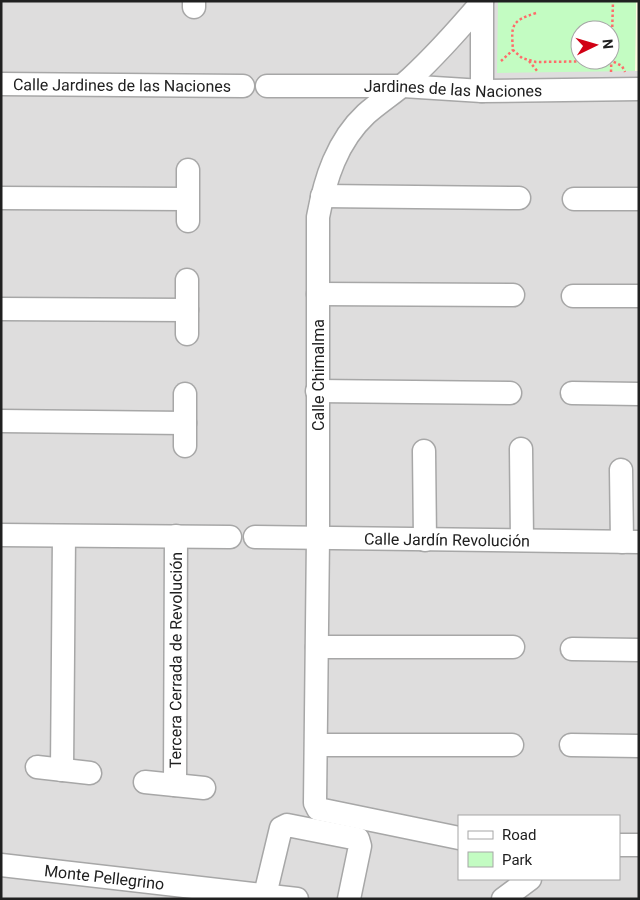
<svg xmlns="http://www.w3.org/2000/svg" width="640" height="900" font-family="Roboto,sans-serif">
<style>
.residential{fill:#dedddd;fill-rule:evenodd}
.education{fill:#fffce2}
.park{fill:#c3fcc2;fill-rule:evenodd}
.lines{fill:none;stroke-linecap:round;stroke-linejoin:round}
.minor-casing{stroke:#a7a7a7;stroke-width:25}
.path{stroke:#ff6b6a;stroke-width:2.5;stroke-dasharray:2.5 2.5;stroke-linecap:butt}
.minor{stroke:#fff;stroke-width:22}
.labels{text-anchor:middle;stroke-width:4;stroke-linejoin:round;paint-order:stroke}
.street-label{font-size:16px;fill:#202020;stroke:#fff}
</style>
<rect width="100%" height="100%" fill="#f1ede6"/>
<path class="residential" d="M1 1H639V899H1ZM580 30H610V60H580ZM459 816H619V879H459Z"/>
<path class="education" d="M636 1H639V71H635Z"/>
<path class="park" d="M498 1H636L635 71 497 73ZM580 30H610V60H580Z"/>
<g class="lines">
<g class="minor-casing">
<g id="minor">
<path d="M194 1V7"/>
<path id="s1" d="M1 84 243 86"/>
<path id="s2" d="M267 86H403L482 91 639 89"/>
<path d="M482 91V1"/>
<path d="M322 196 519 198"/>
<path d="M1 198 187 199"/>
<path d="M574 199H639"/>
<path d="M188 221V170"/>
<path d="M187 280V334"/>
<path d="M318 294 513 295"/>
<path d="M573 296H639"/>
<path d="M1 309 187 310"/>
<path d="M317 391 510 393"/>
<path d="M572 393 639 394"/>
<path d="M185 394V446"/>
<path d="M1 421 185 423"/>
<path d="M521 449 522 540"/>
<path d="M424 451 425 540"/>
<path d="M621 470 622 542"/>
<path d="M1 535 230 537"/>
<path id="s3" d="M255 537 639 542"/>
<path d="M317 647H513"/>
<path d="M572 649 639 650"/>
<path d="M317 745H512"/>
<path d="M571 745 639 746"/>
<path d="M37 767 90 773"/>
<path d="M62 770 64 536"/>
<path d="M145 782 204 788"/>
<path id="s4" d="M175 785 176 536"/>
<path d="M459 838 323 810 318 809 315 803 318 537V217C325 179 337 141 366 114 381 101 397 91 411 78 437 54 459 29 482 2"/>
<path d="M619 845H639"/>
<path id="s5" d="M1 865 297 899"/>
<path d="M264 899 281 828 287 825 358 839 360 846 349 899"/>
<path d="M503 899 530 879"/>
</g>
</g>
<g class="path">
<path d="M536 13C511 21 511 25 513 50L522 58 536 62 612 61 622 66 625 72"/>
<path d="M501 61 513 50"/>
<path d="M529 61 538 72"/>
<path d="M611 72 613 1"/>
</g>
<use href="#minor" class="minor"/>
</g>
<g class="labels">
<g class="street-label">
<text dy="6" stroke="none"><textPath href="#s1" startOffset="121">Calle Jardines de las Naciones</textPath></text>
<text dy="6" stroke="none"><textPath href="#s2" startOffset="186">Jardines de las Naciones</textPath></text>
<text transform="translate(318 375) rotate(-90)" y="6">Calle Chimalma</text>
<text dy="6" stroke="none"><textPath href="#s3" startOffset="192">Calle Jardín Revolución</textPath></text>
<text dy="6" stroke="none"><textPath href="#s4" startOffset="125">Tercera Cerrada de Revolución</textPath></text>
<text dy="6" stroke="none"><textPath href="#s5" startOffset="104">Monte Pellegrino</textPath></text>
</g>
</g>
<rect width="640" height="900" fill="none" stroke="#202020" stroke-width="5"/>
<rect x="458" y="815" width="162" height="65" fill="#ffffff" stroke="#a6a6a6"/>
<rect x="468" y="831" width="25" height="8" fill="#ffffff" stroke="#a6a6a6"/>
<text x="502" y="840" font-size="15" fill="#202020">Road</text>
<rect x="468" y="852" width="25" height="15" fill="#c3fcc2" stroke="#a6a6a6"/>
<text x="502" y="865" font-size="15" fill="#202020">Park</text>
<g transform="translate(595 45) rotate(85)"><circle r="24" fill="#ffffff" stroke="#a6a6a6"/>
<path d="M0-4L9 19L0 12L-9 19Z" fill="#d10014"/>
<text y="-8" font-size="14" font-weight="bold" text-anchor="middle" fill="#202020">N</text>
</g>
</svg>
